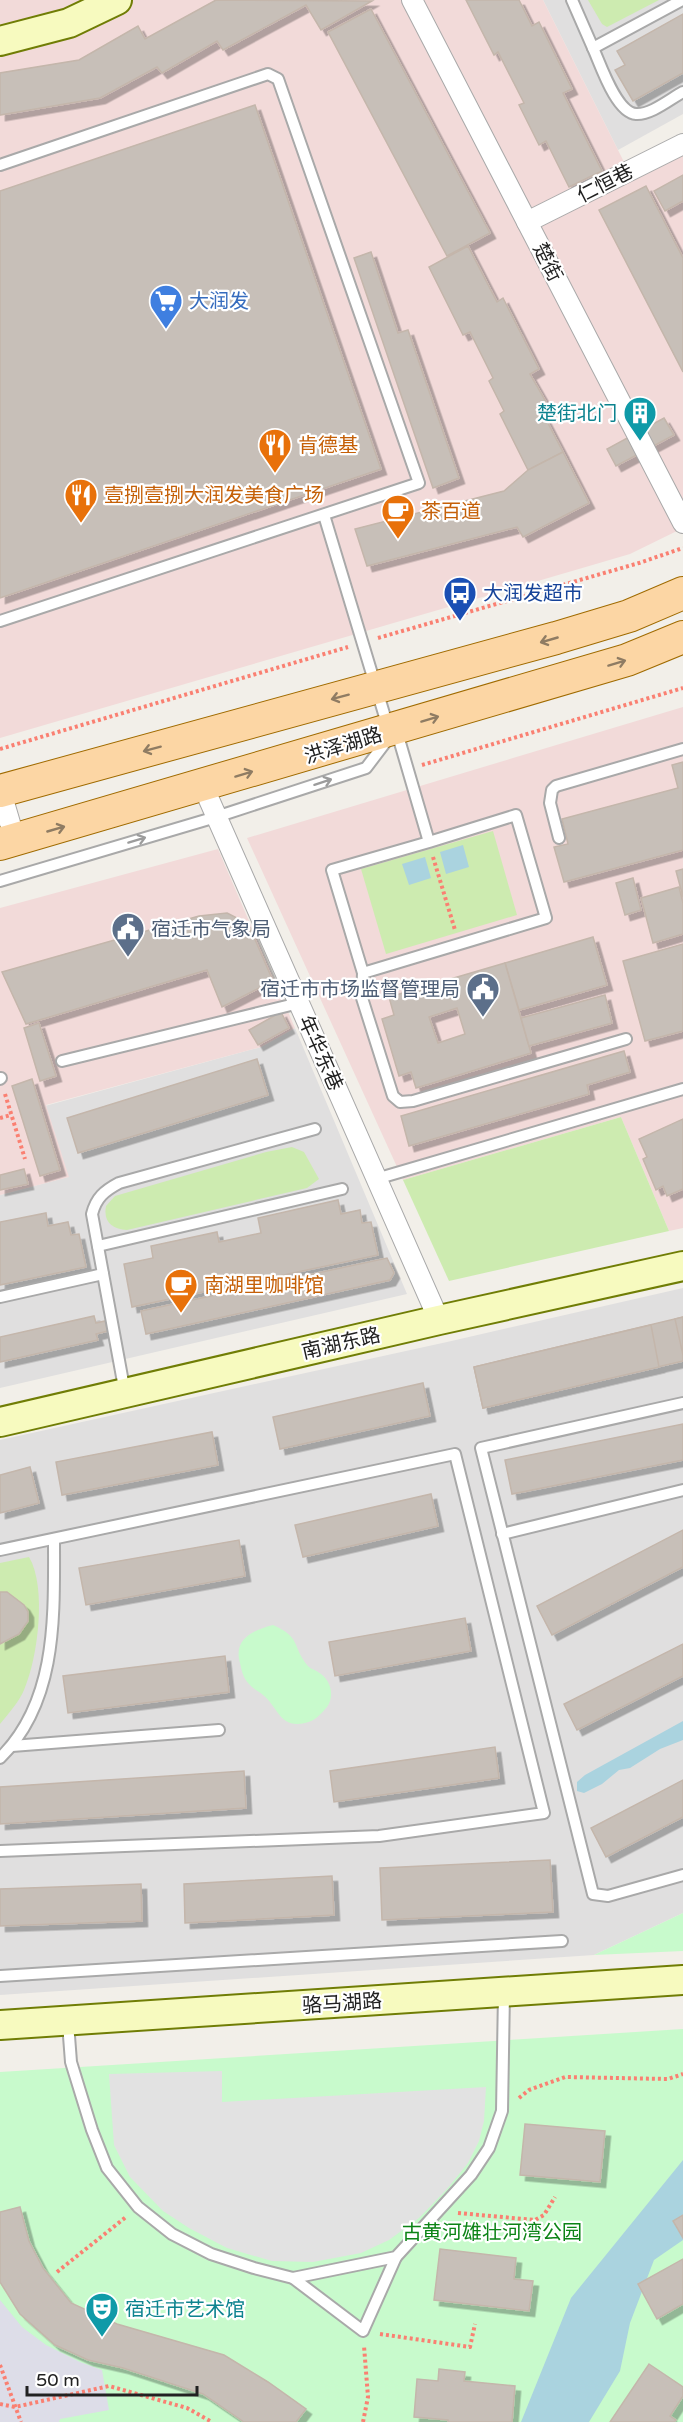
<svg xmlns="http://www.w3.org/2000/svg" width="683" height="2422" font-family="'Varela Round','Noto Sans SC',sans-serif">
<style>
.residential{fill:#e0dfdf}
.commercial{fill:#f2dad9}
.grass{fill:#cdebb0}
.park{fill:#c8facc}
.parking{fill:#e2e2e2}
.plaza{fill:#dddde8}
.water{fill:#aad3df}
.building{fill:#c7bfb8;stroke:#c4b6ab;stroke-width:1.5;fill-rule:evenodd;filter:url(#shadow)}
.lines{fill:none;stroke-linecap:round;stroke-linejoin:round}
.lane-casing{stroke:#a9a9a9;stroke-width:14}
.street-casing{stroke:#a9a9a9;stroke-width:22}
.secondary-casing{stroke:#707d05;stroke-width:32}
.primary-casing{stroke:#a06b00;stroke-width:34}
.path{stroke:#fa8072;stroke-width:4;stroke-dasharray:3 3;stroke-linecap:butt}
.lane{stroke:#fff;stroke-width:10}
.street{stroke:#fff;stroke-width:20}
.secondary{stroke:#f7fabf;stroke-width:28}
.primary{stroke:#fcd6a4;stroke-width:32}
.oneway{stroke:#8f7c63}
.oneway2{stroke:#9c9c9c}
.labels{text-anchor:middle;stroke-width:4.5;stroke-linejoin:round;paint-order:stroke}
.street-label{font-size:20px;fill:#222;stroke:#fff}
.shop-label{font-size:20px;fill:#366cbe;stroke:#fff;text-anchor:start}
.culture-label{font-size:20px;fill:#0d838f;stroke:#fff;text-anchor:end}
.food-label{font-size:20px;fill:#c56008;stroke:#fff;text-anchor:start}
.transit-label{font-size:20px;fill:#164399;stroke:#fff;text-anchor:start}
.service-label{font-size:20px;fill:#4e5e75;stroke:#fff;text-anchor:start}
.park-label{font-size:20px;fill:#0c8416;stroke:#fff}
</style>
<defs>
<filter id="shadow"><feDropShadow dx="5.5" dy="5.5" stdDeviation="0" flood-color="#0004"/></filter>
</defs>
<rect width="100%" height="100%" fill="#f2efe9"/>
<g class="residential">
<path d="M543 0H683V114L618 150Z"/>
<path d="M295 1028 407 1294 0 1388V1195L68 1177 45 1106 261 1047Z"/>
<path d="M683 1288V1913L594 1955 0 1995V1440L447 1342Z"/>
</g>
<g class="commercial">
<path d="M0 0H543L632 178 683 151V528L630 554 0 738Z"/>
<path d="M683 707V1228L669 1231 621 1117 403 1180 247 838Z"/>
<path d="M218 849 295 1028 261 1047 46 1105 69 1177 0 1195V908Z"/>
</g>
<g class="grass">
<path d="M588 0H659L607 27 602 24Z"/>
<path d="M493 831 517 915 386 954 361 869Z"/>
<path d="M621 1117 669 1231 449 1281 403 1180Z"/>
<path d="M292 1147 304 1152 319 1179 307 1188 127 1230C112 1229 103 1222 106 1206L115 1196 266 1152Z"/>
<path d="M29 1557C47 1587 38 1658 24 1690 19 1702 8 1714 0 1724V1563Z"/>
</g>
<g class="park">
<path d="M273 1625C301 1637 292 1646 307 1665 310 1669 314 1669 318 1672 331 1679 335 1696 327 1707 321 1714 315 1721 305 1723 280 1729 278 1707 263 1695 260 1692 255 1690 252 1687 244 1680 242 1673 240 1663 233 1639 253 1630 273 1625Z"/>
<path d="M683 1913V1951L594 1955Z"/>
<path d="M683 2029V2422H0V2072Z"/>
</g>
<path class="parking" d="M222 2071V2102L486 2087 484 2121 479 2141 468 2163 447 2189 419 2218 389 2240 361 2253 313 2262 272 2261 227 2248 189 2228 163 2211 130 2177 114 2145 109 2074Z"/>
<path class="plaza" d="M0 2300 22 2327 46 2345 80 2362 102 2370 109 2410 60 2419 59 2422H0Z"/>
<g class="water">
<path d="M463 845 469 867 446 874 440 852Z"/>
<path d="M425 857 431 878 409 885 402 864Z"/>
<path d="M683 1721V1740L660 1749 630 1768 619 1770 602 1784 584 1793 577 1791V1782L585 1775Z"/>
<path d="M683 2160V2240L654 2260 630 2323 620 2371 589 2422H521L571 2298Z"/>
</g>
<g class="building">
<path d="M216 0 372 1 321 30 306 5 223 50 217 41 162 73 157 67 100 98 0 115V73L79 60 138 26 145 39Z"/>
<path d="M466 0H519L532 26 539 22 572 89 563 93 602 171 569 187 546 141 539 145 519 105 524 103 498 52 494 55Z"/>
<path d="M371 9 490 233 447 256 328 32Z"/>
<path d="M683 14V73L633 101 615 70 625 65 617 51Z"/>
<path d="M255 105 381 469 0 598V191Z"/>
<path d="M683 175V201L665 211 654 191Z"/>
<path d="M646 186 683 258V372L599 210Z"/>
<path d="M468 246 497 302 503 298 539 369 530 374 546 402 539 406 563 452 528 470 500 414 504 411 489 381 493 378 470 332 463 335 429 267Z"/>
<path d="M371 252 398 333 408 330 459 478 433 488 354 258Z"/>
<path d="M664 418 674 435 616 466 607 449Z"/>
<path d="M563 452 589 503 523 537 517 527 367 566 355 529 504 491 528 470Z"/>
<path d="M683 762V850L564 882 554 847 568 844 562 819 678 788 672 765Z"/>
<path d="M683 869V897L676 871Z"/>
<path d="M633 878 641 910 625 915 616 883Z"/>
<path d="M679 887 683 903V934L653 943 641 898Z"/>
<path d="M227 913 243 921 250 928 273 981 222 1007 207 970 26 1024 2 972 199 916Z"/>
<path d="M593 937 607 985 519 1010 505 963Z"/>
<path d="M683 944V1031L645 1041 623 961Z"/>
<path d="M505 963 531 1053 416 1088 411 1072 399 1076 382 1019 394 1015 389 997ZM457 1008 465 1034 438 1043 429 1017Z"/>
<path d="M605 995 612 1023 529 1046 521 1018Z"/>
<path d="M281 1012 289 1028 258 1045 249 1030Z"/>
<path d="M39 1023 56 1076 40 1081 24 1028Z"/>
<path d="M624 1051 630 1072 587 1085 589 1094 409 1146 401 1116Z"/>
<path d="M257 1059 268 1095 78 1153 67 1118Z"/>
<path d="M32 1079 60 1170 40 1176 12 1086Z"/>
<path d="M683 1119V1189L667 1196 663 1186 656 1190 643 1159 647 1157 639 1139Z"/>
<path d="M24 1169 28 1184 0 1190V1175Z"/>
<path d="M338 1200 341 1214 360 1210 362 1223 371 1222 378 1255 132 1307 124 1264 153 1258 151 1246 217 1232 219 1242 261 1233 258 1218Z"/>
<path d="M46 1213 48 1226 68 1222 71 1235 79 1234 86 1267 0 1285V1222Z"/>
<path d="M387 1258 394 1273 390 1280 146 1334 141 1311Z"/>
<path d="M94 1316 96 1323 105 1321 108 1331 96 1334 98 1340 0 1362V1337Z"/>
<path d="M683 1317V1361L483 1408 474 1367Z"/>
<path d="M683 1317V1355L675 1319Z"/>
<path d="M651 1325 659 1367 483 1408 474 1367Z"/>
<path d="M423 1383 430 1416 280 1449 273 1417Z"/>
<path d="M683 1424V1460L512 1494 505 1460Z"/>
<path d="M212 1432 218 1465 62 1495 56 1462Z"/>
<path d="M30 1467 39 1503 0 1513V1475Z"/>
<path d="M431 1494 438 1526 303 1557 295 1525Z"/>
<path d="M683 1530V1567L552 1635 537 1606Z"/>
<path d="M239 1540 245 1576 86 1605 79 1568Z"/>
<path d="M0 1592H7L24 1605 28 1612V1621L19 1634 0 1644Z"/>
<path d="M465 1618 471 1651 335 1676 329 1642Z"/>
<path d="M683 1644V1676L577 1730 564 1704Z"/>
<path d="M225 1656 229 1692 68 1713 63 1676Z"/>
<path d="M495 1747 499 1778 334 1802 330 1771Z"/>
<path d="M244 1771 246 1808 0 1824V1787Z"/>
<path d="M683 1780V1817L606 1857 591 1828Z"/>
<path d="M550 1860 553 1912 382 1920 380 1868Z"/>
<path d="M332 1876 334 1915 185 1923 184 1884Z"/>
<path d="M141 1884 142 1921 0 1926V1889Z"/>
<path d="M525 2124 605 2131 600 2182 520 2175Z"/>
<path d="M20 2207 29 2241 43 2268 71 2303 117 2324 224 2355 268 2382 306 2409 296 2422H244L203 2394 123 2368 88 2360 55 2345 20 2314 0 2282V2212Z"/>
<path d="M683 2215V2238L673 2221Z"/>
<path d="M440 2249 516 2258 514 2279 533 2281 529 2311 434 2300Z"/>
<path d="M683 2259V2304L657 2319 638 2284Z"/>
<path d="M649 2364 683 2387V2396L670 2416 676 2420 674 2422H610Z"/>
<path d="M439 2369 465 2372 464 2381 515 2386 512 2422H448V2420L414 2417 417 2379 438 2381Z"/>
</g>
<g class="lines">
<g class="lane-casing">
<g id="lane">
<path d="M572 0 593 48 682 0"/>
<path d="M593 48C600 63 616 113 636 114 651 115 670 99 683 92"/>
<path d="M0 165 268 74 278 79 419 483 0 621"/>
<path d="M324 515 388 727"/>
<path d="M396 729 429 842 516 815 546 918 363 973 332 870 429 842"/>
<path d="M559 838 550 803 552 790 556 786 683 749"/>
<path d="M0 881 216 817 366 768 388 739"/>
<path d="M363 973 362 998 393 1096 400 1102 413 1101 626 1039"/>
<path d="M62 1061 299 1003"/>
<path d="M0 1079 1 1078"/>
<path d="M376 1179 683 1089"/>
<path d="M98 1246 342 1189"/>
<path d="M0 1297 103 1274"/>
<path d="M125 1393 92 1214C96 1198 104 1191 119 1183L315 1129"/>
<path d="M683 1403 481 1448 593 1894 608 1896 683 1875"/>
<path d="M502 1534 683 1490"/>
<path d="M0 1550 455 1454 544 1813 379 1836 0 1851"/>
<path d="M12 1746 219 1730"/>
<path d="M0 1758C58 1701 54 1615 54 1540"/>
<path d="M0 1976 562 1941"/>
<path d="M68 2023 71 2062 92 2130 107 2168 138 2207 172 2234 211 2254 254 2268 293 2278 396 2257 471 2175 489 2148 502 2111 504 1993"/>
<path d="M293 2278 363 2331 396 2257"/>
</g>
</g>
<g class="street-casing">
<g id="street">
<path d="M412 0 683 523"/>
<path d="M527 222 683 144"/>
<path d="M203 786 439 1320"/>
<path d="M0 789 15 840"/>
</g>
</g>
<g class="secondary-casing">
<g id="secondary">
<path d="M0 41 69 23 117 0"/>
<path d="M0 1422 439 1320 683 1266"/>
<path d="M0 2025 683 1980"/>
</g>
</g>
<g class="primary-casing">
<g id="primary">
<path d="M0 791 556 638 629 616 683 593"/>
<path d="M0 844 627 660 683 637"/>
</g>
</g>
<g class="path">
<path d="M378 638 639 563 683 548"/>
<path d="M0 749 348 647"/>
<path d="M422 765 683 688"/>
<path d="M433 857 455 930"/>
<path d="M5 1094 25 1159"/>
<path d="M0 1118 11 1115"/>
<path d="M519 2098 529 2090 565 2077 668 2079 683 2074"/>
<path d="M458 2213 535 2220 544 2215 555 2197"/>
<path d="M57 2272 126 2217"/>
<path d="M380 2334 470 2347 475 2324"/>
<path d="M0 2365 21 2422"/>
<path d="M0 2404 15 2407 109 2386 187 2408 212 2422"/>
<path d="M363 2422 368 2397 364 2346"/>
</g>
<use href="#lane" class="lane"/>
<use href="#street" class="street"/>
<use href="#secondary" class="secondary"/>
<use href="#primary" class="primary"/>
</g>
<defs><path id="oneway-shaft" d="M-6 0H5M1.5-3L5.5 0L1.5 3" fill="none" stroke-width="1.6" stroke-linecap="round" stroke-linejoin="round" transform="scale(1.5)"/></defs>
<g class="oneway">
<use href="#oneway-shaft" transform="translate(549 640) rotate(164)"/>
<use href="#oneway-shaft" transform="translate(617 663) rotate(-17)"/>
<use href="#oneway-shaft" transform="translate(340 697) rotate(165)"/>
<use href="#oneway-shaft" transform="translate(430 719) rotate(-17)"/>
<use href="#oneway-shaft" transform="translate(152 749) rotate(165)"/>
<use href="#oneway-shaft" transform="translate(244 774) rotate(-17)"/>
<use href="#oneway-shaft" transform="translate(56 829) rotate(-16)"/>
</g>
<g class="oneway2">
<use href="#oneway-shaft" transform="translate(323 782) rotate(-18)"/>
<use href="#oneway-shaft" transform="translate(137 840) rotate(-17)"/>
</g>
<defs>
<g id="supermarket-pin" transform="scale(1.725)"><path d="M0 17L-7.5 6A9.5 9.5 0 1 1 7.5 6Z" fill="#3f7fe0" stroke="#fff"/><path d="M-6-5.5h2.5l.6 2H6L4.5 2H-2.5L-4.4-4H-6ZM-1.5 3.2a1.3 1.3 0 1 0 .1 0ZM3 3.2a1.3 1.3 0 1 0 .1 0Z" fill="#fff"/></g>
<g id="building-pin" transform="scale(1.725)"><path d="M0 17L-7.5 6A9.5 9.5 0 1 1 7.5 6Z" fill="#0f9aa8" stroke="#fff"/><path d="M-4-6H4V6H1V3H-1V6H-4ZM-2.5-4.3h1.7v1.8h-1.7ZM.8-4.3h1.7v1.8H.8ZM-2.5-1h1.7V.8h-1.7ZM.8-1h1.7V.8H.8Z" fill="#fff"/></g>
<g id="restaurant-pin" transform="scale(1.725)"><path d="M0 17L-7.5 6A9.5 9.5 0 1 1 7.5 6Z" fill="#e8710a" stroke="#fff"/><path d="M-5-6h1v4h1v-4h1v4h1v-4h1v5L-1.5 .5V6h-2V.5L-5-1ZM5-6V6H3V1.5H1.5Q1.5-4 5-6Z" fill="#fff"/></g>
<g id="cafe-pin" transform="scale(1.725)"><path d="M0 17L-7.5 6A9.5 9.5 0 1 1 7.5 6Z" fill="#e8710a" stroke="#fff"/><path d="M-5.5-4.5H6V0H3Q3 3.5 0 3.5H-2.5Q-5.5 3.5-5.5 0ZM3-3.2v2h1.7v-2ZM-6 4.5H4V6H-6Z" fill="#fff"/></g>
<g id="bus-pin" transform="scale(1.725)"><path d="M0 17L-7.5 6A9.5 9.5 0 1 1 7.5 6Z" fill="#1a4fb4" stroke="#fff"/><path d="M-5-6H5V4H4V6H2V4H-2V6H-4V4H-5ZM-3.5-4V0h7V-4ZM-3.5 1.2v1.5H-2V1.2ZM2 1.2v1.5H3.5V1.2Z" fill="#fff"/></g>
<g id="civic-pin" transform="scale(1.725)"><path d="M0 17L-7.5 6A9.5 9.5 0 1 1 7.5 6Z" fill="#5c6f8a" stroke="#fff"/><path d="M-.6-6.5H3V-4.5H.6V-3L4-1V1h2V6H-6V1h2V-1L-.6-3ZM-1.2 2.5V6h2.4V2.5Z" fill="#fff"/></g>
<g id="theatre-pin" transform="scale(1.725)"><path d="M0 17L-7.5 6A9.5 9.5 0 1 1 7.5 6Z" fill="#0f9aa8" stroke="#fff"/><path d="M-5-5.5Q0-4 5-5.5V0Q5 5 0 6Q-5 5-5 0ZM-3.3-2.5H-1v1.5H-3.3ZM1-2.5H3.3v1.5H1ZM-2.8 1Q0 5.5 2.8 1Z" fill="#fff"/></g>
</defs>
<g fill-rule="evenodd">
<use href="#supermarket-pin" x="166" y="301"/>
<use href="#building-pin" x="640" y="413"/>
<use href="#restaurant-pin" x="275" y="445"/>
<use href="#restaurant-pin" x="81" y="495"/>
<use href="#cafe-pin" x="398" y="511"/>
<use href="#bus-pin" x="460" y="593"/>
<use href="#civic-pin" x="128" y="929"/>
<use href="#civic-pin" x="483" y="989"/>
<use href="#cafe-pin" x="181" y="1285"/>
<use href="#theatre-pin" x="102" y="2309"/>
</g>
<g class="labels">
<g class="street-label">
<text transform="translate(605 183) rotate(-27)" y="7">仁恒巷</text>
<text transform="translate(548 262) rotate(63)" y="7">楚街</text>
<text transform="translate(343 745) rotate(-17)" y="7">洪泽湖路</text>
<text transform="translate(321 1053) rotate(66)" y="7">年华东巷</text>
<text transform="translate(341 1343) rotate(-13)" y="7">南湖东路</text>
<text transform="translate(342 2003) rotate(-4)" y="7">骆马湖路</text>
</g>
<g class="shop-label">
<text x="189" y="308">大润发</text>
</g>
<g class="culture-label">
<text x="617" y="420">楚街北门</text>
<text x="125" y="2316" text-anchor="start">宿迁市艺术馆</text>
</g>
<g class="food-label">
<text x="298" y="452">肯德基</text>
<text x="104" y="502">壹捌壹捌大润发美食广场</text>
<text x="421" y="518">茶百道</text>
<text x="204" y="1292">南湖里咖啡馆</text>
</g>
<g class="transit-label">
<text x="483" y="600">大润发超市</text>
</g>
<g class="service-label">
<text x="151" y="936">宿迁市气象局</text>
<text x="460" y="996" text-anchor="end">宿迁市市场监督管理局</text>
</g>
<g class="park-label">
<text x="492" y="2239">古黄河雄壮河湾公园</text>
</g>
</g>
<path d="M27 2386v9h170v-9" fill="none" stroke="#222222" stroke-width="3"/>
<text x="36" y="2386" font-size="18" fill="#222222" stroke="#ffffff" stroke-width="4.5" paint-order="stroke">50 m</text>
</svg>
